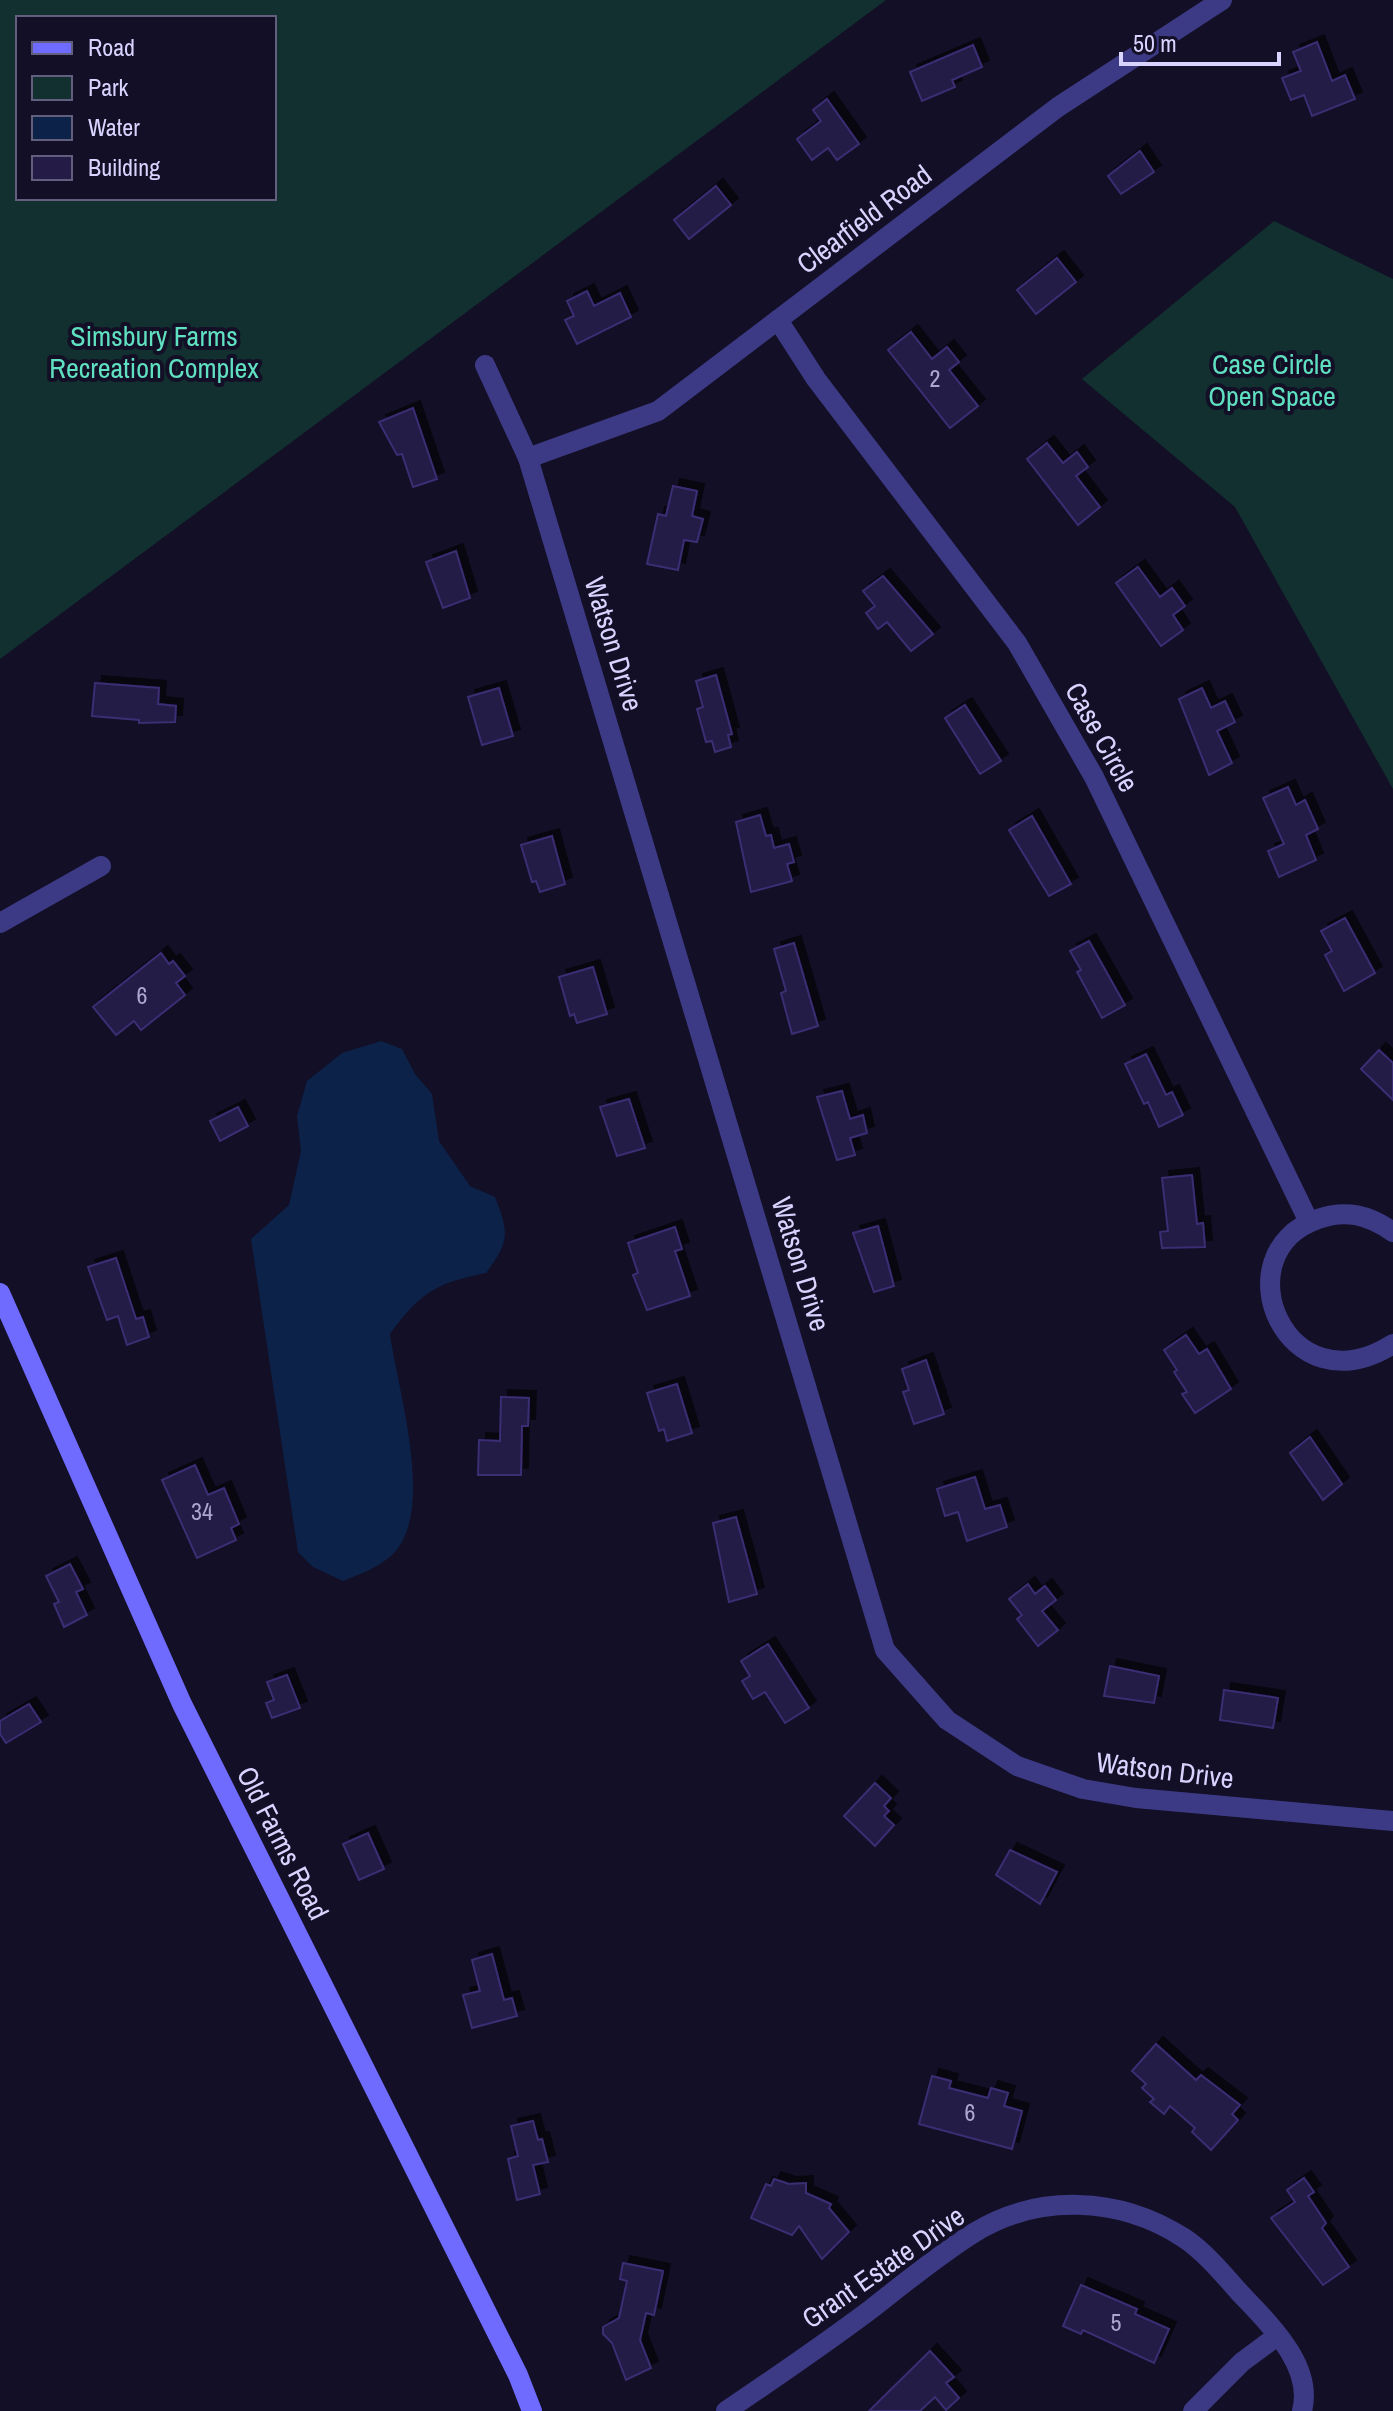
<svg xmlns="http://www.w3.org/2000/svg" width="1393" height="2411" font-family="'Archivo Narrow',sans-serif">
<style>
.green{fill:#12302f;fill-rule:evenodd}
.water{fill:#0c2248}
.building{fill:#241b47;stroke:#3b2d73;stroke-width:2;filter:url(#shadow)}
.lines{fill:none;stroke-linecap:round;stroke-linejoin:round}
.street{stroke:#3d3a85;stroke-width:20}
.secondary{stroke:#6f6bff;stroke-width:20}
.labels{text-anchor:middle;stroke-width:8;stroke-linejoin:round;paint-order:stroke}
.number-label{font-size:24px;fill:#aca6d1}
.street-label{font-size:28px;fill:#d9d4ff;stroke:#130f26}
.park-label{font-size:28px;fill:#5fe0c0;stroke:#130f26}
</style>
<defs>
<filter id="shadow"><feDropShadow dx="7" dy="-7" stdDeviation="0" flood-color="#0009"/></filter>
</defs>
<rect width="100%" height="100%" fill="#130f26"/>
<g class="green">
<path d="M0 0H886L0 659ZM18 18H274V198H18Z"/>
<path d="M1274 221 1393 279V789L1235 507 1082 379Z"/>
</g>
<path class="water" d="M381 1041 402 1049 415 1074 432 1094 439 1141 470 1186 495 1197C509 1233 510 1241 486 1273 437 1283 420 1292 390 1334 397 1388 437 1512 392 1555 378 1568 360 1574 343 1581L313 1567 298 1552 251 1239 289 1205 301 1151 297 1116 307 1081 342 1053Z"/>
<g class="building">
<path d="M1317 42 1332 81 1345 75 1355 99 1312 116 1304 95 1291 100 1282 78 1301 71 1293 52Z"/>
<path d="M973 45 982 67 952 80 955 87 922 101 910 72Z"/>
<path d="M827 99 859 144 837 160 828 148 812 160 797 139 821 121 813 110Z"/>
<path d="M1140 151 1154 172 1121 194 1108 176Z"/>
<path d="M716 186 731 205 689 239 674 220Z"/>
<path d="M1057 258 1076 282 1036 314 1017 290Z"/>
<path d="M587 291 594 306 620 293 631 317 577 344 565 320 574 316 567 301Z"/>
<path d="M911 332 932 359 947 347 959 362 949 370 978 406 950 428 888 350Z"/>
<path d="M413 408 437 479 413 487 402 454 397 455 379 422Z"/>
<path d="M1047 443 1063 463 1077 452 1088 467 1076 476 1100 507 1078 525 1027 459Z"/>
<path d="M673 486 697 491 692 516 703 519 697 542 684 540 678 570 647 564 658 514 666 516Z"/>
<path d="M456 551 470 598 443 608 426 562Z"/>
<path d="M1138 567 1160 597 1172 588 1185 606 1173 615 1183 630 1161 646 1116 583Z"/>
<path d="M883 576 933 634 911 651 887 622 878 629 866 613 875 606 863 591Z"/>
<path d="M716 675 732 734 728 735 731 747 715 752 712 741 706 742 697 709 703 707 696 681Z"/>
<path d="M95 683 159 688 158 704 176 706 175 722 139 723V720L92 716Z"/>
<path d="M499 688 513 736 482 745 468 697Z"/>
<path d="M1202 688 1211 708 1225 701 1235 722 1217 731 1232 763 1209 775 1179 699Z"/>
<path d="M965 705 1001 761 980 774 945 718Z"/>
<path d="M1288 787 1296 805 1305 800 1318 829 1306 835 1316 860 1279 877 1268 851 1284 844 1263 798Z"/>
<path d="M760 815 766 836 771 835 774 848 789 844 794 862 787 864 792 881 751 892 736 822Z"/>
<path d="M1032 816 1071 884 1049 896 1009 830Z"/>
<path d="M552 836 565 884 540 892 536 881 532 882 521 845Z"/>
<path d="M1345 918 1375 973 1344 991 1325 955 1332 951 1321 931Z"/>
<path d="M1089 941 1125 1005 1102 1018 1077 972 1081 970 1070 951Z"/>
<path d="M794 943 818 1026 792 1034 781 993 786 991 774 949Z"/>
<path d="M161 953 169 964 173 961 185 976 176 983 185 995 141 1030 134 1021 116 1035 93 1007Z"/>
<path d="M593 967 607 1014 577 1023 574 1014 570 1016 559 977Z"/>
<path d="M1379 1050 1393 1063V1100L1361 1069Z"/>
<path d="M1146 1054 1166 1095 1172 1092 1183 1115 1159 1127 1148 1102 1144 1104 1125 1064Z"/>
<path d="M842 1091 850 1119 863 1115 867 1133 850 1138 855 1155 837 1160 817 1097Z"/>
<path d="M629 1099 645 1148 617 1156 600 1107Z"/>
<path d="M238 1107 248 1126 220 1141 210 1121Z"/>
<path d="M1192 1175 1197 1224 1203 1223 1205 1247 1162 1248 1160 1232 1168 1231 1162 1178Z"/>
<path d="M878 1226 894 1286 874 1292 853 1233Z"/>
<path d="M675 1227 682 1249 675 1251 690 1296 647 1310 633 1275 638 1273 628 1243Z"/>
<path d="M116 1258 136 1319 143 1317 149 1337 127 1345 118 1316 107 1320 88 1267Z"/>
<path d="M1186 1335 1199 1354 1207 1349 1231 1389 1195 1413 1182 1394 1187 1392 1174 1372 1177 1370 1164 1350Z"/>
<path d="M926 1360 944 1414 914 1424 903 1392 909 1390 902 1369Z"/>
<path d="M677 1384 692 1433 667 1441 664 1429 659 1431 647 1393Z"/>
<path d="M501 1397 529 1398 528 1426H522L521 1475H478L479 1440 500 1441Z"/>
<path d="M1310 1437 1342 1484 1323 1500 1290 1453Z"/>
<path d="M195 1465 208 1495 224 1488 239 1524 231 1528 236 1540 197 1558 162 1480Z"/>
<path d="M975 1477 985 1509 1000 1505 1007 1527 967 1541 958 1512 945 1516 937 1489Z"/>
<path d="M736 1517 757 1594 729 1602 713 1523Z"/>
<path d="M70 1564 83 1589 76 1592 87 1615 64 1627 54 1604 59 1602 46 1576Z"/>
<path d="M1028 1584 1035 1594 1045 1586 1056 1600 1042 1611 1058 1630 1038 1646 1017 1619 1022 1615 1009 1599Z"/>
<path d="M768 1644 809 1708 785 1723 765 1692 753 1699 742 1681 750 1676 741 1661Z"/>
<path d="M1110 1666 1159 1676 1154 1703 1104 1696Z"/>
<path d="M287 1675 300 1708 272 1718 266 1703 274 1700 267 1682Z"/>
<path d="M1224 1690 1278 1698 1273 1728 1220 1720Z"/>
<path d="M29 1704 41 1722 6 1743 0 1734V1721Z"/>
<path d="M875 1783 891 1798 884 1806 889 1811 884 1816 894 1825 875 1846 844 1816Z"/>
<path d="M368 1833 384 1869 359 1880 343 1844Z"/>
<path d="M1010 1850 1057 1872 1040 1904 996 1875Z"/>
<path d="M492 1954 504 2000 512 1998 517 2016 472 2028 463 1995 480 1991 472 1960Z"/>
<path d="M1156 2044 1196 2080 1201 2075 1240 2105 1232 2114 1238 2120 1211 2150 1192 2132 1195 2128 1170 2106 1164 2114 1150 2102 1154 2099 1142 2088 1146 2084 1132 2071Z"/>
<path d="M932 2076 951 2081 949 2088 988 2098 991 2088 1008 2093 1004 2106 1022 2111 1012 2149 919 2124Z"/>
<path d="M533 2121 538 2140 542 2139 548 2162 533 2165 540 2194 517 2200 508 2159 518 2156 511 2126Z"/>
<path d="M1304 2178 1314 2192 1308 2196 1326 2223 1322 2228 1349 2267 1323 2285 1271 2218 1295 2202 1287 2190Z"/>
<path d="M774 2179 789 2184 806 2183V2193L831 2204 829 2208 849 2232 822 2259 799 2226 792 2235 751 2218 766 2184 771 2186Z"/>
<path d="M623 2263 663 2271 654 2315 646 2313 640 2340 651 2368 626 2380 612 2343 603 2334V2327L619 2318 627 2281 620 2279Z"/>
<path d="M1081 2285 1137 2309 1135 2314 1169 2329 1154 2363 1083 2330 1081 2334 1063 2326Z"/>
<path d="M930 2351 954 2377 946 2383 959 2398 946 2410 935 2397 920 2411H869Z"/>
</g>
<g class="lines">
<g class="street">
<path d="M778 320 816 379 1017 643 1094 777 1309 1222"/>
<path d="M485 365 528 458 885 1650 947 1720 1017 1766 1083 1789 1136 1798 1393 1821"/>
<path d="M528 458 658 411 1058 107 1222 0"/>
<path d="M0 923 101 866"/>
<path d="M1393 1232C1369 1215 1346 1209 1318 1219 1220 1253 1286 1412 1393 1344"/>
<path d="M726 2411C775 2378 823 2345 870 2310 903 2284 936 2257 972 2234 1037 2193 1119 2196 1184 2238 1205 2252 1223 2274 1240 2293 1268 2323 1314 2365 1302 2411"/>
<path d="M1193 2411 1242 2362 1277 2336"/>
</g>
<path class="secondary" d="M0 1293 182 1704 518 2375 532 2411"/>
</g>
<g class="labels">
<g class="number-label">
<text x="935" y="387">2</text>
<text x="142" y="1004">6</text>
<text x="202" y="1520">34</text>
<text x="970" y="2121">6</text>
<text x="1116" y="2331">5</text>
</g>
<g class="street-label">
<text transform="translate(864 219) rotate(-37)" y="10">Clearfield Road</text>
<text transform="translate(614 644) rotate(73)" y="10">Watson Drive</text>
<text transform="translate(1102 737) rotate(61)" y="10">Case Circle</text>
<text transform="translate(801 1264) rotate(73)" y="10">Watson Drive</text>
<text transform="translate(1165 1770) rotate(7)" y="10">Watson Drive</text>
<text transform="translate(283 1843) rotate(63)" y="10">Old Farms Road</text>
<text transform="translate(883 2267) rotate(-35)" y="10">Grant Estate Drive</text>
</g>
<g class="park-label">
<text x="154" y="346">Simsbury Farms<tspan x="154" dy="32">Recreation Complex</tspan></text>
<text x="1272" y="374">Case Circle<tspan x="1272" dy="32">Open Space</tspan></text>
</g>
</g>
<rect x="16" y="16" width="260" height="184" fill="#130f26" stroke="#625e7d" stroke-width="2"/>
<rect x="32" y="42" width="40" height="12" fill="#6f6bff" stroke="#625e7d" stroke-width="2"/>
<text x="88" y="56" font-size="24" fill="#d9d4ff">Road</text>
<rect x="32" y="76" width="40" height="24" fill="#12302f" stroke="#625e7d" stroke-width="2"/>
<text x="88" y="96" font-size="24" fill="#d9d4ff">Park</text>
<rect x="32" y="116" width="40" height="24" fill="#0c2248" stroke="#625e7d" stroke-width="2"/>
<text x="88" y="136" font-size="24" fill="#d9d4ff">Water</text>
<rect x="32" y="156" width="40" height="24" fill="#241b47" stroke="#625e7d" stroke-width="2"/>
<text x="88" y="176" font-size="24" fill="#d9d4ff">Building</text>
<path d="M1121 52v12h158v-12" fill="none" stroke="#d9d4ff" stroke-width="4"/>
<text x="1133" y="52" font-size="24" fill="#d9d4ff" stroke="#130f26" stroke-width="6" paint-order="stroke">50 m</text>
</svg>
